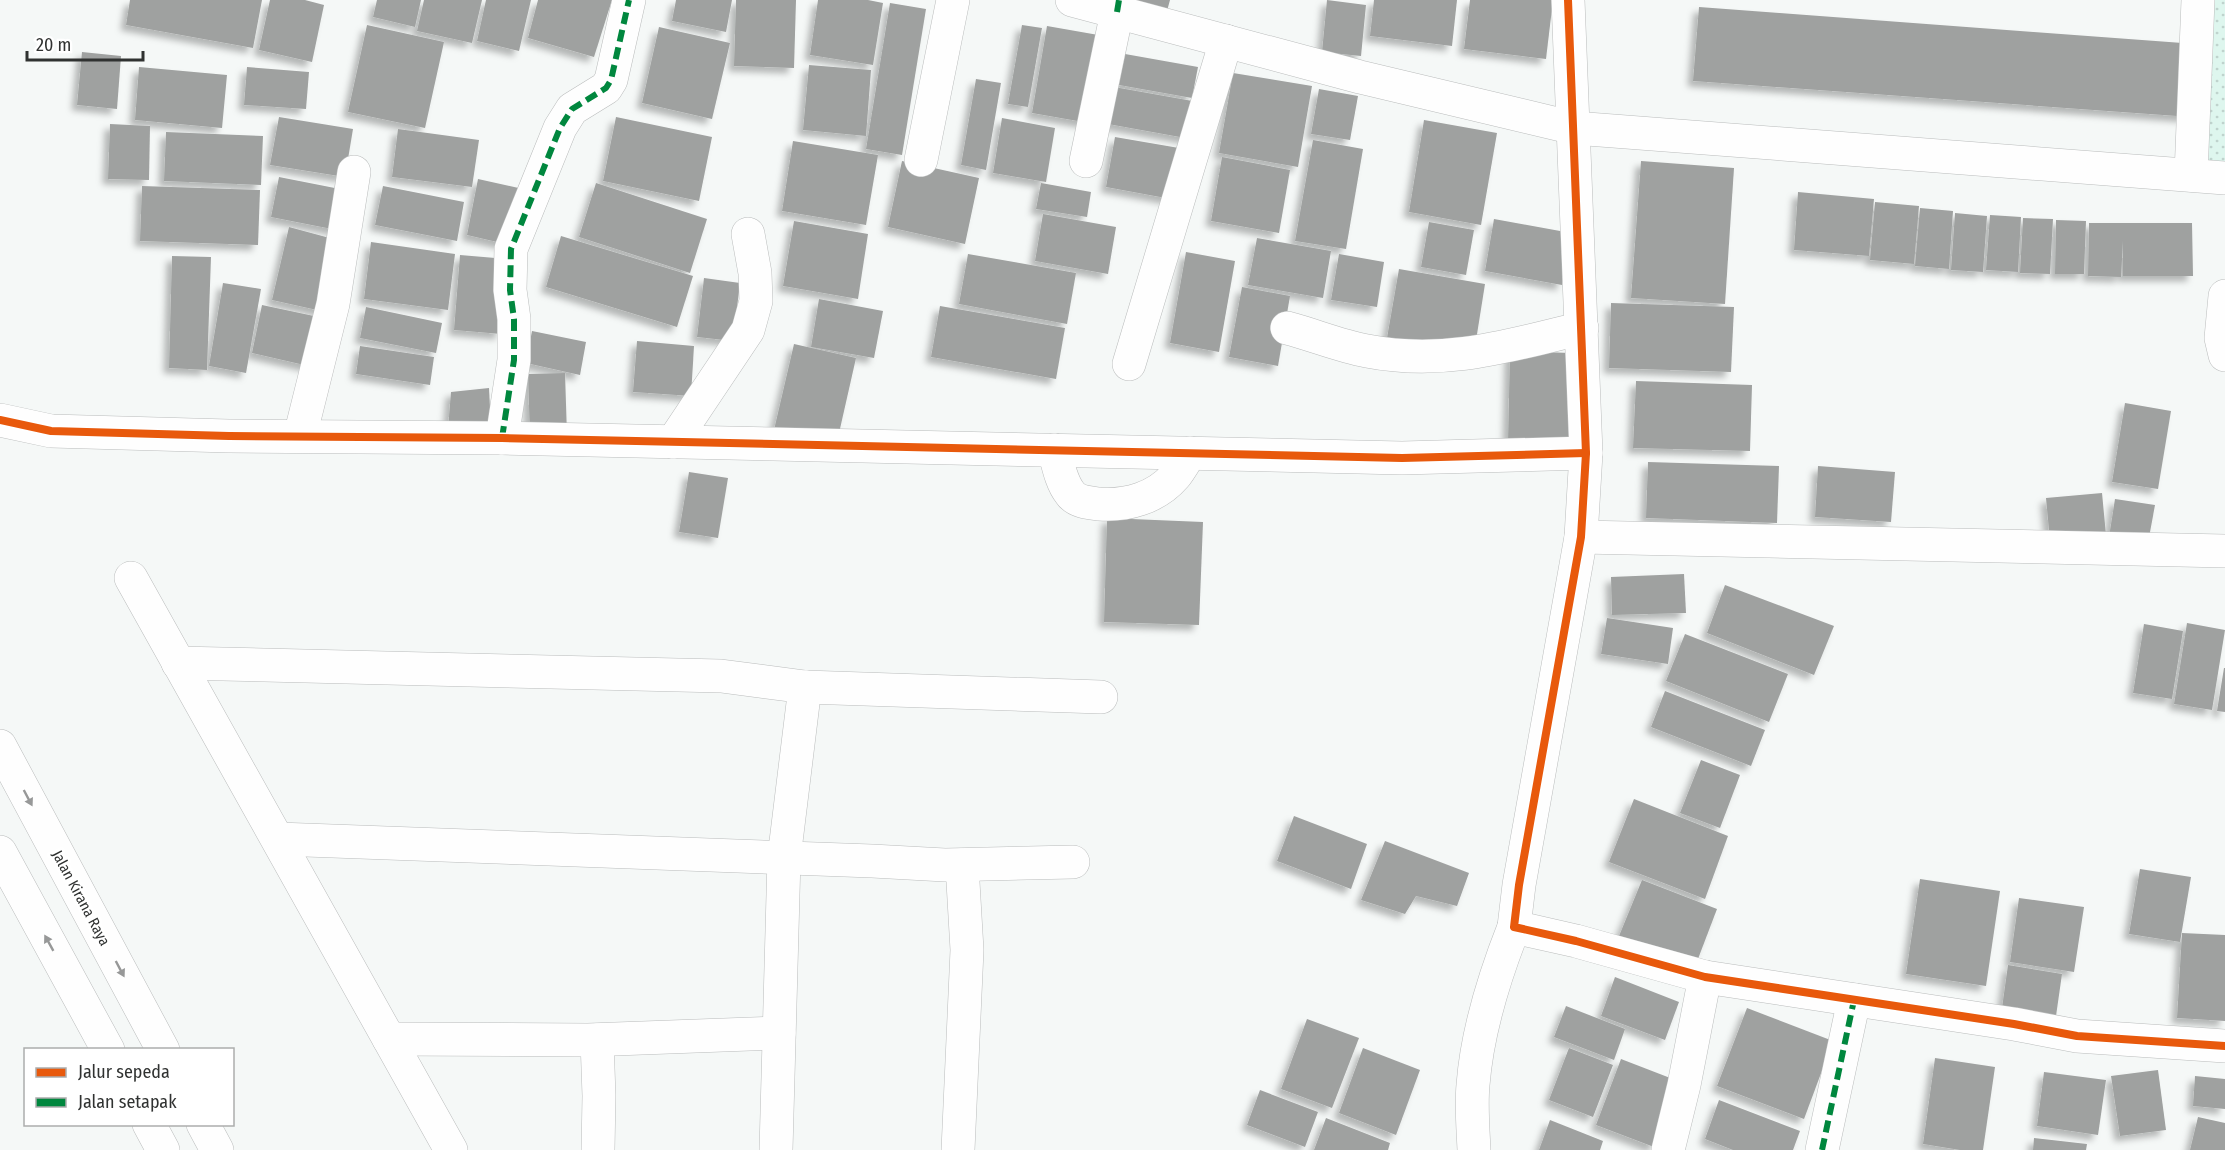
<svg xmlns="http://www.w3.org/2000/svg" width="2225" height="1150" font-family="'Fira Sans Condensed',sans-serif">
<style>
.grass{fill:url(#grass-dots)}
.building{fill:#9fa1a0;filter:url(#shadow)}
.lines{fill:none;stroke-linecap:round;stroke-linejoin:round}
.minor-casing{stroke:#babcbc;stroke-width:34}
.minor{stroke:#fefefe;stroke-width:33}
.quiet{stroke:#00873e;stroke-width:6;stroke-dasharray:12 6;stroke-linecap:butt}
.cycleway-casing{stroke:#fff;stroke-width:11}
.cycleway{stroke:#e8590c;stroke-width:8}
.oneway{fill:#979898}
.labels{text-anchor:middle;stroke-width:6;stroke-linejoin:round;paint-order:stroke}
.street-label{font-size:15px;fill:#303231;stroke:#fff}
</style>
<defs>
<pattern id="grass-dots" width="8" height="8" patternUnits="userSpaceOnUse" patternTransform="scale(1.5)"><rect width="8" height="8" fill="#def6ee"/><path d="M2 2h.1M6 6h.1" fill="none" stroke="#bfd3cd" stroke-width="1.8" stroke-linecap="round"/></pattern>
<filter id="shadow"><feDropShadow dx="-5.5" dy="5.5" stdDeviation="3" flood-color="#0004"/></filter>
</defs>
<rect width="100%" height="100%" fill="#f5f8f7"/>
<path class="grass" d="M2198 0H2225V173L2191 175Z"/>
<g class="building">
<path d="M130 0H262L253 48 126 25Z"/>
<path d="M270 0H305L324 5 312 62 259 50Z"/>
<path d="M377 0H421L415 27 373 17Z"/>
<path d="M424 0H482L472 43 417 31Z"/>
<path d="M486 0H531L519 51 477 41Z"/>
<path d="M538 0H612L594 57 528 38Z"/>
<path d="M676 0H732L726 32 672 21Z"/>
<path d="M736 0H796L794 68 734 66Z"/>
<path d="M818 0H868L883 3 873 65 810 55Z"/>
<path d="M1127 0H1170L1167 11Z"/>
<path d="M1327 0 1366 5 1361 56 1322 52Z"/>
<path d="M1374 0H1457L1452 46 1370 36Z"/>
<path d="M1470 0H1553L1546 59 1464 49Z"/>
<path d="M890 3 926 9 902 155 866 149Z"/>
<path d="M1699 7 2196 44 2191 117 1693 81Z"/>
<path d="M367 25 444 42 425 128 348 112Z"/>
<path d="M1022 25 1042 28 1028 107 1008 104Z"/>
<path d="M1047 26 1104 36 1089 123 1032 113Z"/>
<path d="M659 27 730 43 712 119 642 103Z"/>
<path d="M82 52 121 56 117 109 77 105Z"/>
<path d="M1125 54 1198 67 1192 98 1119 85Z"/>
<path d="M809 65 871 70 866 136 803 130Z"/>
<path d="M139 67 227 75 222 128 135 120Z"/>
<path d="M247 67 309 72 306 109 244 105Z"/>
<path d="M1233 73 1312 86 1298 167 1219 153Z"/>
<path d="M976 79 1001 83 986 170 961 165Z"/>
<path d="M1114 87 1198 102 1191 139 1108 124Z"/>
<path d="M1319 89 1358 96 1350 140 1311 134Z"/>
<path d="M279 117 353 129 345 177 270 165Z"/>
<path d="M616 117 712 137 699 201 603 181Z"/>
<path d="M1002 118 1055 128 1046 182 993 173Z"/>
<path d="M1424 120 1497 133 1481 225 1409 212Z"/>
<path d="M110 124 150 126 149 180 108 179Z"/>
<path d="M398 129 479 140 472 187 392 177Z"/>
<path d="M166 132 263 136 261 185 164 181Z"/>
<path d="M1115 137 1179 148 1171 199 1106 187Z"/>
<path d="M1313 140 1363 149 1346 249 1295 241Z"/>
<path d="M793 141 878 155 866 225 782 211Z"/>
<path d="M1222 157 1290 170 1279 233 1211 221Z"/>
<path d="M902 161 979 178 965 244 888 227Z"/>
<path d="M1641 161 1734 168 1725 304 1631 298Z"/>
<path d="M279 177 350 191 342 231 271 217Z"/>
<path d="M478 179 523 189 510 245 467 235Z"/>
<path d="M596 183 707 219 690 273 579 237Z"/>
<path d="M1041 183 1091 192 1087 217 1036 209Z"/>
<path d="M142 186 260 190 258 245 140 241Z"/>
<path d="M383 186 464 202 457 241 375 225Z"/>
<path d="M1798 192 1874 199 1869 256 1794 250Z"/>
<path d="M1875 202 1919 206 1914 264 1870 260Z"/>
<path d="M1920 208 1953 211 1949 269 1915 266Z"/>
<path d="M1955 213 1987 216 1983 272 1951 270Z"/>
<path d="M1043 214 1116 227 1108 274 1035 261Z"/>
<path d="M1990 215 2021 217 2018 272 1986 270Z"/>
<path d="M2023 218 2053 219 2050 274 2020 273Z"/>
<path d="M1494 219 1571 233 1562 285 1485 271Z"/>
<path d="M2056 220 2086 221 2084 274H2055Z"/>
<path d="M794 221 868 234 858 299 783 286Z"/>
<path d="M1429 222 1474 230 1466 275 1421 267Z"/>
<path d="M2089 223H2192L2193 276H2123V241L2121 277 2088 276Z"/>
<path d="M289 227 337 240 326 312 272 300Z"/>
<path d="M561 236 693 276 677 327 546 287Z"/>
<path d="M1257 238 1331 251 1323 298 1248 285Z"/>
<path d="M371 242 455 254 448 310 364 299Z"/>
<path d="M1186 252 1235 261 1219 352 1170 343Z"/>
<path d="M968 254 1076 273 1067 324 959 304Z"/>
<path d="M1339 254 1384 262 1377 307 1331 300Z"/>
<path d="M460 255 507 259 501 334 454 330Z"/>
<path d="M172 256 211 257 207 370 169 368Z"/>
<path d="M1399 269 1485 284 1474 353 1387 338Z"/>
<path d="M704 278 740 283 733 341 697 337Z"/>
<path d="M223 283 261 289 246 373 209 366Z"/>
<path d="M1242 287 1290 296 1278 366 1229 357Z"/>
<path d="M819 299 883 311 874 358 811 347Z"/>
<path d="M1611 303 1734 307 1731 372 1609 368Z"/>
<path d="M262 305 328 319 313 367 252 353Z"/>
<path d="M940 306 1065 328 1056 379 931 357Z"/>
<path d="M366 307 442 323 436 353 360 338Z"/>
<path d="M532 331 586 342 580 375 526 363Z"/>
<path d="M637 341 694 346 691 396 633 392Z"/>
<path d="M794 344 856 358 837 442 774 430Z"/>
<path d="M360 346 434 357 430 385 356 374Z"/>
<path d="M1510 351 1571 353 1569 445 1508 443Z"/>
<path d="M565 373 567 435 530 437 528 374Z"/>
<path d="M1636 381 1752 385 1750 451 1633 448Z"/>
<path d="M489 388 491 427 448 429 451 392Z"/>
<path d="M2125 403 2171 411 2158 489 2112 482Z"/>
<path d="M1648 462 1779 466 1777 523 1646 518Z"/>
<path d="M1818 466 1895 472 1891 522 1815 517Z"/>
<path d="M689 472 728 478 718 538 679 532Z"/>
<path d="M2102 493 2106 535 2050 541 2046 498Z"/>
<path d="M2115 499 2155 505 2148 543 2109 537Z"/>
<path d="M1107 518 1203 522 1199 625 1104 622Z"/>
<path d="M1684 574 1686 613 1612 615 1611 577Z"/>
<path d="M1725 585 1834 626 1814 675 1707 633Z"/>
<path d="M1607 618 1673 628 1668 664 1601 654Z"/>
<path d="M2187 623 2225 630 2212 710 2174 704Z"/>
<path d="M2144 624 2183 631 2172 699 2133 693Z"/>
<path d="M1685 634 1788 674 1769 722 1666 681Z"/>
<path d="M2224 668H2225V712L2217 711Z"/>
<path d="M1665 691 1765 730 1751 766 1651 727Z"/>
<path d="M1701 760 1740 775 1720 828 1680 813Z"/>
<path d="M1634 799 1728 836 1705 899 1609 862Z"/>
<path d="M1294 816 1367 844 1351 889 1277 861Z"/>
<path d="M1385 841 1469 873 1457 906 1416 896 1405 914 1361 900Z"/>
<path d="M2140 869 2191 877 2180 942 2129 934Z"/>
<path d="M1920 879 2000 891 1986 986 1906 974Z"/>
<path d="M1642 880 1717 909 1693 972 1617 941Z"/>
<path d="M2019 898 2084 907 2074 972 2010 962Z"/>
<path d="M2182 933 2225 935V1021L2177 1018Z"/>
<path d="M2008 965 2062 974 2055 1023 2001 1015Z"/>
<path d="M1615 977 1679 1002 1665 1040 1601 1016Z"/>
<path d="M1566 1006 1625 1029 1614 1060 1554 1037Z"/>
<path d="M1747 1008 1833 1041 1804 1119 1717 1086Z"/>
<path d="M1307 1019 1359 1038 1332 1108 1281 1089Z"/>
<path d="M1363 1048 1420 1070 1396 1135 1339 1113Z"/>
<path d="M1569 1048 1613 1065 1593 1117 1549 1100Z"/>
<path d="M1935 1058 1995 1067 1983 1150H1960L1923 1144Z"/>
<path d="M1621 1059 1678 1081 1654 1147 1596 1125Z"/>
<path d="M2158 1070 2166 1130 2120 1136 2111 1076Z"/>
<path d="M2044 1072 2106 1080 2098 1135 2037 1126Z"/>
<path d="M2195 1076 2225 1079V1109L2193 1106Z"/>
<path d="M1260 1090 1318 1112 1305 1147 1247 1125Z"/>
<path d="M1719 1100 1800 1131 1793 1150H1733L1705 1139Z"/>
<path d="M2198 1117 2225 1123V1150H2190Z"/>
<path d="M1326 1118 1390 1143 1388 1150H1314Z"/>
<path d="M1550 1120 1603 1141 1600 1150H1539Z"/>
<path d="M2034 1138 2087 1144 2086 1150H2033Z"/>
</g>
<g class="lines">
<g class="minor-casing">
<g id="minor">
<path d="M1072 0 1360 77 1574 128 2225 178"/>
<path d="M1568 0 1586 453 1581 537 1519 885 1514 927 1576 941 1705 977 2014 1024 2077 1036 2225 1046"/>
<path d="M921 160 953 0"/>
<path d="M1086 161 1117 12"/>
<path d="M2191 175 2198 0"/>
<path d="M2225 296 2221 338 2225 355"/>
<path d="M1287 328C1314 335 1340 346 1367 351 1444 366 1508 346 1582 328"/>
<path d="M1129 364 1226 41"/>
<path d="M0 420 51 431 229 436 502 438 1402 458 1586 453"/>
<path d="M300 436 333 304 354 172"/>
<path d="M502 438 514 360V319L510 290 511 249 560 128 572 109 606 88 611 80 629 0"/>
<path d="M673 442 748 330 756 301 755 273 748 234"/>
<path d="M1054 450C1058 464 1061 482 1070 493 1076 502 1090 503 1099 504 1127 506 1156 498 1175 476 1180 470 1185 461 1190 453"/>
<path d="M1581 537 2225 551"/>
<path d="M131 578 451 1150"/>
<path d="M178 663 721 676 805 687 1101 697"/>
<path d="M0 746 163 1050"/>
<path d="M278 839 872 861 945 865 1073 862"/>
<path d="M0 852 108 1050"/>
<path d="M389 1039 588 1040 779 1033"/>
<path d="M597 1040 599 1096 598 1150"/>
<path d="M149 1124 163 1150"/>
<path d="M203 1124 217 1150"/>
<path d="M776 1150 784 858 805 687"/>
<path d="M958 1150 967 950 962 865"/>
<path d="M1474 1150C1473 1128 1471 1106 1473 1085 1477 1033 1495 975 1514 927"/>
<path d="M1668 1150 1684 1085 1705 977"/>
<path d="M1822 1150 1854 1000"/>
</g>
</g>
<use href="#minor" class="minor"/>
<g class="quiet">
<path d="M1117 12 1119 0"/>
<path d="M502 438 514 360V319L510 290 511 249 560 128 572 109 606 88 611 80 629 0"/>
<path d="M1822 1150 1854 1000"/>
</g>
<g class="cycleway-casing">
<g id="cycleway">
<path d="M1568 0 1586 453 1581 537 1519 885 1514 927 1576 941 1705 977 2014 1024 2077 1036 2225 1046"/>
<path d="M0 420 51 431 229 436 502 438 1402 458 1586 453"/>
</g>
</g>
<use href="#cycleway" class="cycleway"/>
</g>
<defs><path id="oneway-solid" d="M-6-.8H1V-3.2L6.5 0L1 3.2V.8H-6Z" transform="scale(1.5)"/></defs>
<g class="oneway">
<use href="#oneway-solid" transform="translate(28 798) rotate(62)"/>
<use href="#oneway-solid" transform="translate(49 943) rotate(-119)"/>
<use href="#oneway-solid" transform="translate(120 969) rotate(62)"/>
</g>
<g class="labels">
<g class="street-label">
<text transform="translate(81 898) rotate(62)" y="5">Jalan Kirana Raya</text>
</g>
</g>
<rect x="24" y="1048" width="210" height="78" fill="#ffffff" stroke="#acadad" stroke-width="1.5"/>
<rect x="36" y="1068" width="30" height="9" fill="#e8590c" stroke="#acadad" stroke-width="1.5"/>
<text x="78" y="1078" font-size="18" fill="#303231">Jalur sepeda</text>
<rect x="36" y="1098" width="30" height="9" fill="#00873e" stroke="#acadad" stroke-width="1.5"/>
<text x="78" y="1108" font-size="18" fill="#303231">Jalan setapak</text>
<path d="M27 51v9h116v-9" fill="none" stroke="#303231" stroke-width="3"/>
<text x="36" y="51" font-size="18" fill="#303231" stroke="#ffffff" stroke-width="4.5" paint-order="stroke">20 m</text>
</svg>
